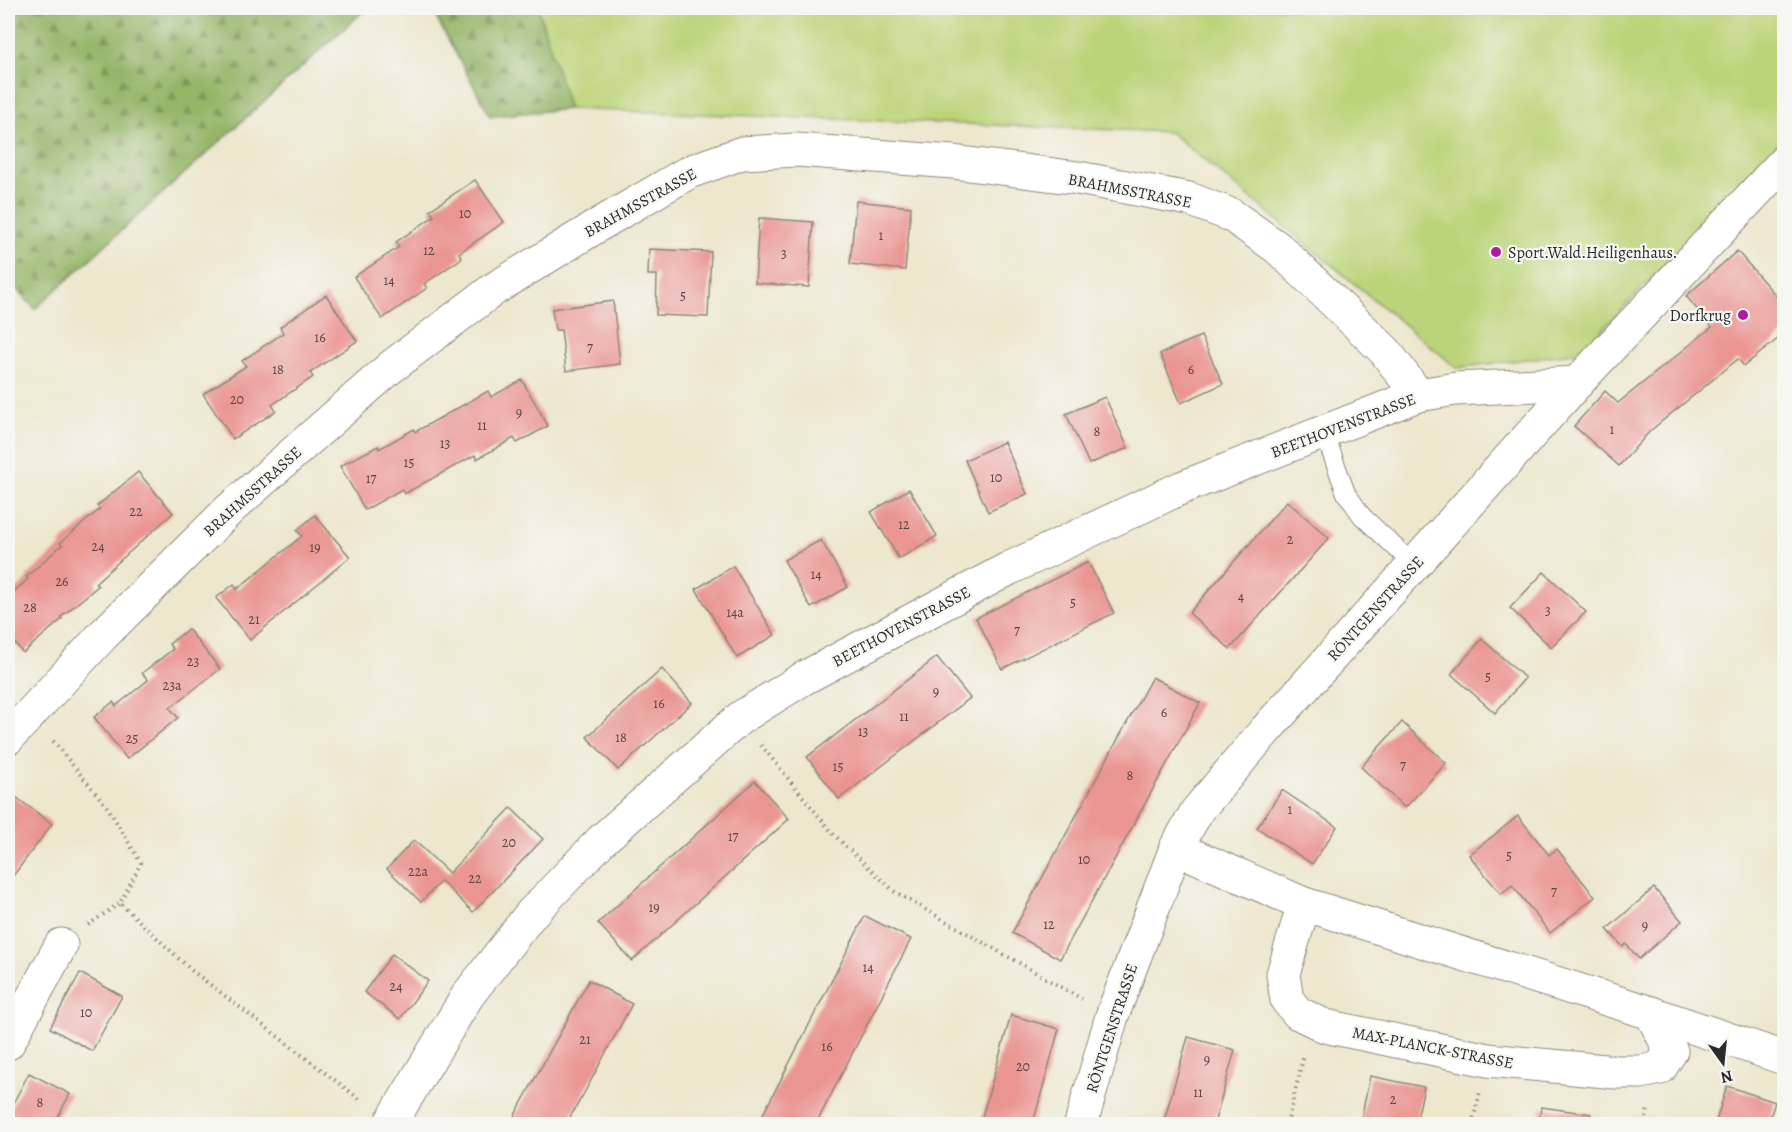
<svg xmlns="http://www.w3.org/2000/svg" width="1792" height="1132" font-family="Alegreya,serif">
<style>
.forest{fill:url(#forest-firs);stroke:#60704a;stroke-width:1.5}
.pitch{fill:#bcd479;stroke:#748052;stroke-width:1.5}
.building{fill:#ea9592}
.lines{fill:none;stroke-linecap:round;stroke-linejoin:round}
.lane-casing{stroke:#8c897c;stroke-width:20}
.street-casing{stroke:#8c897c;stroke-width:35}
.path{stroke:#8c897c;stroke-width:4;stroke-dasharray:1.5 4.5;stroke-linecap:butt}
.lane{stroke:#fff;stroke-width:18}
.street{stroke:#fff;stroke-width:33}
.poi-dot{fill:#b5179e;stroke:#f6f6f2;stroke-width:2}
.labels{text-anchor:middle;stroke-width:4.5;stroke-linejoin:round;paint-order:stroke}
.number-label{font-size:14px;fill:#5b4645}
.street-label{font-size:16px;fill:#2b2b2b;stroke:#f6f6f2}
.poi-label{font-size:16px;fill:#2b2b2b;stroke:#f6f6f2;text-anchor:start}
</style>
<defs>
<pattern id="forest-firs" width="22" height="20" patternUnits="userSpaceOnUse" patternTransform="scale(1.5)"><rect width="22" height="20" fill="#95b669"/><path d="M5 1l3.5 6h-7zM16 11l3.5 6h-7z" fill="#7a9457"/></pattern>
</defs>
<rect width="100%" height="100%" fill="#f6f6f2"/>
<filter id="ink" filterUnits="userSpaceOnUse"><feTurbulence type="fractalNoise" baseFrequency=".0167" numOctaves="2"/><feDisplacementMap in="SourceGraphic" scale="12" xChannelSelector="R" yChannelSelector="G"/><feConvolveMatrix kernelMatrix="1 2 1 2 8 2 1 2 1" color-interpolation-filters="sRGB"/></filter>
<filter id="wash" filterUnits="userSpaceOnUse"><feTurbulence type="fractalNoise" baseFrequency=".008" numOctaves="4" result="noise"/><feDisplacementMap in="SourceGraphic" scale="24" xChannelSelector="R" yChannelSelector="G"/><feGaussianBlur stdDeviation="1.35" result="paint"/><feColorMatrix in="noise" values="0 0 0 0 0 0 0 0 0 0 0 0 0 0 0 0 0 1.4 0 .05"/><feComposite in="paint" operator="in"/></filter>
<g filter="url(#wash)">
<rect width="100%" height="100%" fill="#ede7ce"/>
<g class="forest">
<path d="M8 8H367L35 309 8 280V113L13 108 8 99Z"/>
<path d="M431 8H538L569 109 490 116Z"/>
</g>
<path class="pitch" d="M538 8H1784V128L1774 151 1581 352 1457 368 1170 132 569 109Z"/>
<g id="blocks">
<g class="building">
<path d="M475 180 504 222 459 253 462 258 424 284 427 288 382 319 354 277 399 247 396 242 434 216 430 210Z"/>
<path d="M856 201 911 207 905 270 850 264Z"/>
<path d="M759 218 813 222 809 287 755 283Z"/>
<path d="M649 249 711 252 708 317 656 315 657 275H648Z"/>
<path d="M1737 251 1777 297 1779 296 1784 302V334L1744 366 1738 359 1650 431 1619 466 1574 426 1605 391 1618 403 1712 327 1686 296Z"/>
<path d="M326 295 357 341 310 373 313 377 272 405 276 411 233 439 203 394 246 366 242 361 283 333 280 327Z"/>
<path d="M613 301 620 364 566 371 561 330H555L552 309Z"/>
<path d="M1201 336 1223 384 1181 403 1160 354Z"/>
<path d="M522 380 548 426 517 443 514 438 477 459 475 455 404 494 402 489 365 510 340 466 378 446 379 449 414 429 415 432 488 391 491 397Z"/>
<path d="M1105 397 1128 448 1089 464 1066 414Z"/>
<path d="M1004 442 1027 494 988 512 965 460Z"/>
<path d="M138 472 173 513 95 583 98 586 61 617 62 619 23 653 8 635V597L28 579 26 577 62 545 60 543 100 509 97 506Z"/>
<path d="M909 489 937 536 899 559 871 512Z"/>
<path d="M1287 501 1329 538 1230 649 1189 613Z"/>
<path d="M315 515 350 557 250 640 216 598 234 584 237 589 302 536 297 530Z"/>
<path d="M821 540 848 587 811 608 784 560Z"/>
<path d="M1088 562 1114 613 1002 669 976 618Z"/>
<path d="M733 566 775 635 737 658 696 589Z"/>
<path d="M1544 572 1586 612 1551 647 1510 608Z"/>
<path d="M188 629 220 669 170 708 178 718 127 759 94 717 113 702 116 706 148 680 142 673 173 649 169 644Z"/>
<path d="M1482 639 1525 678 1495 713 1451 674Z"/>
<path d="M937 657 970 698 839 799 807 757Z"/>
<path d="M662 669 692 703 618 770 587 737Z"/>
<path d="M1152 677 1200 703 1060 959 1012 933Z"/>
<path d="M1402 722 1446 763 1405 808 1361 767Z"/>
<path d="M755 781 789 819 632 961 598 923Z"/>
<path d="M1282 790 1337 827 1312 864 1257 828Z"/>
<path d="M9 792 52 824 13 876 8 872Z"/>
<path d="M511 808 543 839 473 912 441 881 421 902 387 869 414 840 449 873Z"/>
<path d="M1518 816 1549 855 1557 849 1595 897 1550 933 1512 885 1501 894 1469 855Z"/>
<path d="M1654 888 1682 921 1639 959 1626 944 1623 947 1607 929Z"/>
<path d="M865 916 911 939 816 1124H758Z"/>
<path d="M392 954 428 981 400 1019 364 992Z"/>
<path d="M80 973 122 996 92 1051 50 1028Z"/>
<path d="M589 980 632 1004 582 1097 566 1124H510Z"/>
<path d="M1011 1015 1059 1029 1035 1116 1032 1124H980Z"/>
<path d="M1188 1037 1235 1050 1214 1124H1163Z"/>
<path d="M29 1073 70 1094 54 1124H8V1110L9 1111Z"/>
<path d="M1370 1076 1424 1087 1416 1124H1360Z"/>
<path d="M1727 1086 1775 1102 1768 1124H1715Z"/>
<path d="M1541 1107 1591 1114 1590 1124H1539Z"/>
</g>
</g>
</g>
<g filter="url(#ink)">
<use href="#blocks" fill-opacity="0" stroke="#8c897c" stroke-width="1.5"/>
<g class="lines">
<g class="lane-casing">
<path id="lane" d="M1324 432 1346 493 1362 516 1413 564"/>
</g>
<g class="street-casing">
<g id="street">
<path d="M8 738 104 634 230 509 391 367 494 289 602 223 689 172 742 153 797 150 953 162 1078 178 1189 199 1231 215 1278 248 1385 351 1418 395"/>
<path d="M1176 848 1304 904 1651 1013 1784 1058"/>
<path d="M1304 904 1283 974 1287 1000 1298 1013 1325 1026 1488 1060 1616 1072H1641L1660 1068 1671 1051 1651 1013"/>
<path d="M8 1043 61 945"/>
<path d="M390 1124 468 995 531 914 602 840 740 718 804 678 1008 569 1181 488 1418 395 1456 389 1577 383"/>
<path d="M1081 1124 1112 1016 1176 848 1197 811 1264 732 1577 383 1784 162"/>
</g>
</g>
<g class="path">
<path d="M53 741 108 808 141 863 120 903 191 970 362 1101"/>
<path d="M761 745 834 835 895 892 1082 999"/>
<path d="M88 925 120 903"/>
<path d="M1287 1124 1304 1055"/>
<path d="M1472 1124 1480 1093"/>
<path d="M1645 1124 1648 1107"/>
</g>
<use href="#lane" class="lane"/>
<use href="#street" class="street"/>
</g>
</g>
<g class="poi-dot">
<circle cx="1496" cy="252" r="6"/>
<circle cx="1743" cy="315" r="6"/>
</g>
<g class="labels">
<g class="number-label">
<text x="465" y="218">10</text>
<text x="881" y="240">1</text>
<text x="429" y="255">12</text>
<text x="784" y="258">3</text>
<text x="389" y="285">14</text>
<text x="683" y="300">5</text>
<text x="320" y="342">16</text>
<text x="590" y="352">7</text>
<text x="278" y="374">18</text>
<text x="1191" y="374">6</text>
<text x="237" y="404">20</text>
<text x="519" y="417">9</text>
<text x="482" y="430">11</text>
<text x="1612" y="434">1</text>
<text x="1097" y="436">8</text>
<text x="445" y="448">13</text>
<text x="409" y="467">15</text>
<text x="996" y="482">10</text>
<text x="371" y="483">17</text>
<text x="136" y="516">22</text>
<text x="904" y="529">12</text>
<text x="1290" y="544">2</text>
<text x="98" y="551">24</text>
<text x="315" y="552">19</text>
<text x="816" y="579">14</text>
<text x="62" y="586">26</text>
<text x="1241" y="601">4</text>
<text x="1073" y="607">5</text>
<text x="30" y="612">28</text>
<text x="1548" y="615">3</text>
<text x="735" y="617">14a</text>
<text x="254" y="624">21</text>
<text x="1017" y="635">7</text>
<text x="193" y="666">23</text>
<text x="1488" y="681">5</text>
<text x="172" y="690">23a</text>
<text x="936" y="696">9</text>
<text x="659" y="708">16</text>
<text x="1164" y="717">6</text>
<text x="904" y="721">11</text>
<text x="863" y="736">13</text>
<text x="621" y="742">18</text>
<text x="132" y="743">25</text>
<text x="1403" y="770">7</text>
<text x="838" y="771">15</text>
<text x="1130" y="780">8</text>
<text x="1290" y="814">1</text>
<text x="733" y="841">17</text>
<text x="509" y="847">20</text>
<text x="1509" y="860">5</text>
<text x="1084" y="864">10</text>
<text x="418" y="876">22a</text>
<text x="475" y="883">22</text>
<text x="1554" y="896">7</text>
<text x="654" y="912">19</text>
<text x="1049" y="929">12</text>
<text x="1645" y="930">9</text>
<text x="868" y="972">14</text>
<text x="396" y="991">24</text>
<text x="86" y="1017">10</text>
<text x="585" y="1044">21</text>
<text x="827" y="1051">16</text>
<text x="1207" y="1064">9</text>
<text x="1023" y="1071">20</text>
<text x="1198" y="1097">11</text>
<text x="1393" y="1104">2</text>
<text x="40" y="1107">8</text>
</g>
<g class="street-label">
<text transform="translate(1130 190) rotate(11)" y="6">BRAHMSSTRASSE</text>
<text transform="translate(640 202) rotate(-29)" y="6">BRAHMSSTRASSE</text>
<text transform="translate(1343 425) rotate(-21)" y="6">BEETHOVENSTRASSE</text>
<text transform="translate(252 491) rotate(-42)" y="6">BRAHMSSTRASSE</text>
<text transform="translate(1375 608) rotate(-48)" y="6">RÖNTGENSTRASSE</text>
<text transform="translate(901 626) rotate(-28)" y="6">BEETHOVENSTRASSE</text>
<text transform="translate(1111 1028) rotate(-72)" y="6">RÖNTGENSTRASSE</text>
<text transform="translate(1433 1047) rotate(11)" y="6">MAX-PLANCK-STRASSE</text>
</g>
<g class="poi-label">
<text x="1508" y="258">Sport.Wald.Heiligenhaus.</text>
<text x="1731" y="321" text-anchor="end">Dorfkrug</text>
</g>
</g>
<rect width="1792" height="1132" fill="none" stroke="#f6f6f2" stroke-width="30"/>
<g transform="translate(1723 1063) rotate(165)" stroke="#f6f6f2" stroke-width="4.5" paint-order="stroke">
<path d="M0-4.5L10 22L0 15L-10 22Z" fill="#2b2b2b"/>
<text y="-9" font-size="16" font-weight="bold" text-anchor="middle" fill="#2b2b2b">N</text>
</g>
</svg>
